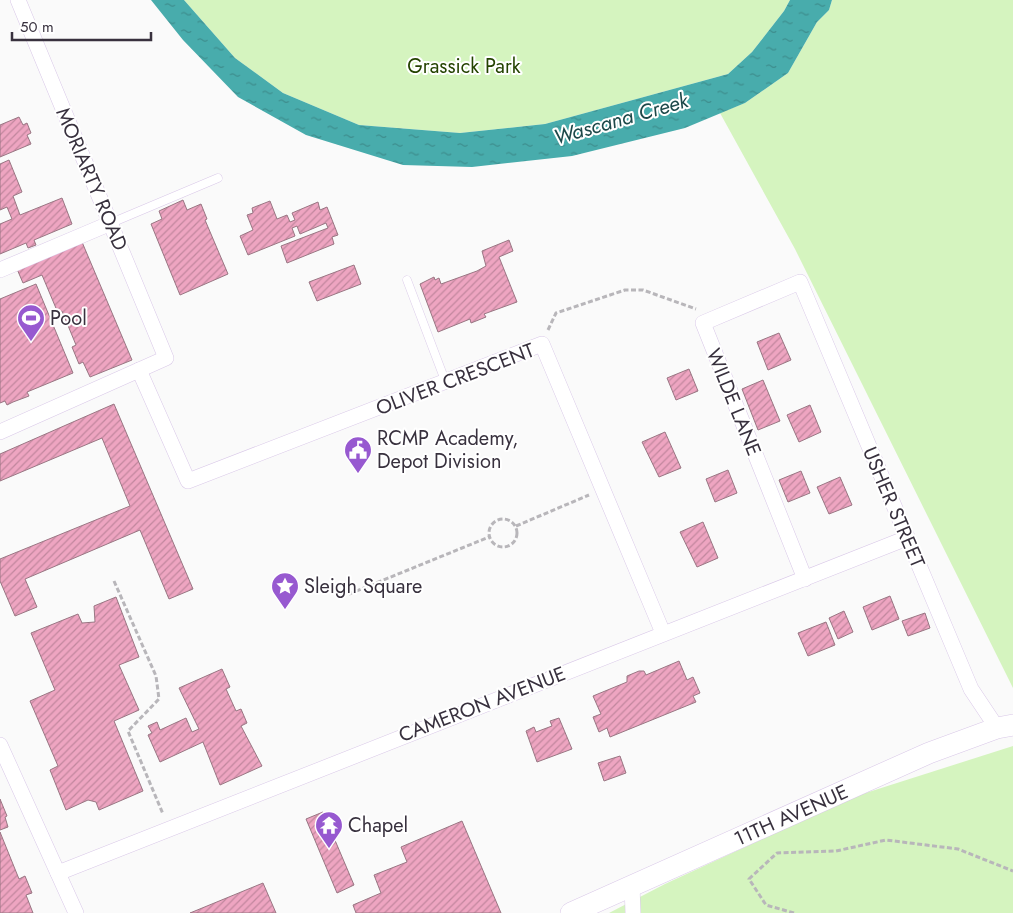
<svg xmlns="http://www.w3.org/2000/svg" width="1013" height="913" font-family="Jost,sans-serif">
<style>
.green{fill:#d5f4bf}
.water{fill:url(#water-ripples)}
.building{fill:url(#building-hatch);stroke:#997683}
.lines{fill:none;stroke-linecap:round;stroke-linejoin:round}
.lane-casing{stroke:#d9c8e8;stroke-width:9}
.street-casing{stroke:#d9c8e8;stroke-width:16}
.secondary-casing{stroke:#d9c8e8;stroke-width:22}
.path{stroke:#b8b6ba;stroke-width:3;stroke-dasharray:5 2.5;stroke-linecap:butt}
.lane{stroke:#fff;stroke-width:8}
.street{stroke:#fff;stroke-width:15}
.secondary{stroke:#fff;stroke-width:21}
.labels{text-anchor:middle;stroke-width:4;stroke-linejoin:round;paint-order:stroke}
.park-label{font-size:20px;fill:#244300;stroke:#fff}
.street-label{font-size:20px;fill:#38313e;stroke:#fff}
.poi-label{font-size:20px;fill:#38313e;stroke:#fff;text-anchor:start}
.water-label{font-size:21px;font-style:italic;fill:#1d494a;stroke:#fff}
</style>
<defs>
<pattern id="water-ripples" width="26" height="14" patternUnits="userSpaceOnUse" patternTransform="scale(1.25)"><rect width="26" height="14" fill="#48acac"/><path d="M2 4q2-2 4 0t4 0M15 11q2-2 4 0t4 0" fill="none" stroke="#3d8d8d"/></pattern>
<pattern id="building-hatch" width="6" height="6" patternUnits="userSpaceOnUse" patternTransform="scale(1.25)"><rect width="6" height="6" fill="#eea5c1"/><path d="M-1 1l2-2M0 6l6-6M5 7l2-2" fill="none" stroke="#c2879e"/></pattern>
</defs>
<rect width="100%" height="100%" fill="#fafafa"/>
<g class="green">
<path d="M184 0H790L784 11 752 52 728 74 545 124 460 133 359 125 283 93 235 58Z"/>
<path d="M832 0H1013V688L795 249 720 113 745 103 788 73 817 22 829 10Z"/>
<path d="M1013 746V913H609L665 884 853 797Z"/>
</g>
<path class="water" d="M151 0H184L235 58 283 93 359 125 460 133 545 124 728 74 752 52 784 11 790 0H832L829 10 817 22 788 73 745 103 685 128 572 156 472 167 403 165 306 135 238 97 183 40Z"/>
<g class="building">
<path d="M19 117 23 125 27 123 31 133 27 135 31 144 0 157V125Z"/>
<path d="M9 160 22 192 13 196 20 215 62 198 72 224 34 240 36 245 28 248 26 243 0 254V224L12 219 7 207 0 210V164Z"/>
<path d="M183 200 187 210 201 204 207 219 205 220 228 274 180 295 151 224 162 219 159 211Z"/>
<path d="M270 201 277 219 287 215 290 222 295 220 292 213 318 202 320 210 327 207 338 235 332 237 334 244 287 263 281 246 328 228 326 223 300 234 297 226 292 228 295 236 248 255 240 236 253 230 247 215 253 213 252 208Z"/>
<path d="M509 240 513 251 499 257 517 302 484 314 486 317 471 323 470 319 438 332 420 284 434 277 435 280 439 278 441 284 477 271 486 266 482 251Z"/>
<path d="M82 242 132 360 90 377 83 362 79 364 72 347 76 345 62 311 58 313 42 275 23 283 17 269Z"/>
<path d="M354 265 361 284 317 301 309 282Z"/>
<path d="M36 284 73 373 27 392 29 396 13 402 7 405 5 401 0 403V299Z"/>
<path d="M779 333 791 360 768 370 757 342Z"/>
<path d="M689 369 698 391 676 400 667 378Z"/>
<path d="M763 380 780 421 758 430 742 389Z"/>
<path d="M114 404 193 589 169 599 140 530 25 579 37 607 15 616 0 581V559L130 506 102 438 0 481V454Z"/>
<path d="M810 405 821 432 799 442 787 415Z"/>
<path d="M665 432 681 468 659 477 642 442Z"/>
<path d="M728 470 737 493 715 502 706 479Z"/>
<path d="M801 471 810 493 788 502 779 480Z"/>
<path d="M840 477 852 505 829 514 817 487Z"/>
<path d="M703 522 718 558 697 567 680 532Z"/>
<path d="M890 596 899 619 872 630 863 607Z"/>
<path d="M116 597 139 657 119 665 139 710 114 721 143 791 99 810 96 802 88 800 66 810 50 770 58 766 30 701 55 690 31 633 78 614 82 623 95 622 94 606Z"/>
<path d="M844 611 853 632 838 639 829 618Z"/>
<path d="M925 613 930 628 908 636 902 621Z"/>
<path d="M826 622 835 645 808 656 798 633Z"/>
<path d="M679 661 687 680 693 677 700 693 693 696 696 702 610 737 607 728 599 732 593 717 601 714 593 696 627 682V676L639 671H644L646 675Z"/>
<path d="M222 669 230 687 226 689 236 711 241 709 247 723 241 726 262 766 220 785 203 742 160 762 148 735 152 733 148 726 157 722 160 730 186 718 192 732 199 729 179 688Z"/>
<path d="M559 718 572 749 537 762 526 731 534 727 536 732 552 726 550 721Z"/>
<path d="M620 756 626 773 604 781 598 763Z"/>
<path d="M0 799 7 816 5 817 8 827 0 830Z"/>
<path d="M323 812 354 885 337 893 306 819Z"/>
<path d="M462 821 501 913H356L353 905 381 893 374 875 407 862 401 847Z"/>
<path d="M0 832 19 879 25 876 32 893 26 895 33 913H0Z"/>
<path d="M263 883 276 913H190Z"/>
</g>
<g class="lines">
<g class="lane-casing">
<g id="lane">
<path d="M111 223 218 178"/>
<path d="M407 280 446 383"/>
</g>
</g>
<g class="street-casing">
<g id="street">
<path d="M0 270 111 223"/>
<path d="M139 370 188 481 542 344 663 633"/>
<path d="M0 432 166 358 18 0"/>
<path d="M805 579 703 323 800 282 971 689 997 728"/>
<path d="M0 745 76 913"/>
<path d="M58 873 907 538"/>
<path d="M632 885 633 913"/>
</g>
</g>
<g class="secondary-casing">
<path id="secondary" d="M571 913 929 753 997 728 1013 725"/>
</g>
<g class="path">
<path d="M548 330 556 313 625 290H643L696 309"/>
<circle cx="503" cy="533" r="14"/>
<path d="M516 526 589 495"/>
<path d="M114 581 156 676 159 699 128 731 163 814"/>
<path d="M349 594 489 537"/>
<path d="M794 913 766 905 749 879 777 853 836 851 886 840 958 849 1013 871"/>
</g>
<use href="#lane" class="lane"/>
<use href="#street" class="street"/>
<use href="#secondary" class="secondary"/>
</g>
<defs>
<g id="stadium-pin" transform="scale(1.4375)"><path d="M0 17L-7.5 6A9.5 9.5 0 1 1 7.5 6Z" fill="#9759d0" stroke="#fff"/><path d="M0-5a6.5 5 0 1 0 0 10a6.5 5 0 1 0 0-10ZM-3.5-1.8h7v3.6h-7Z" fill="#fff"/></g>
<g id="civic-pin" transform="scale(1.4375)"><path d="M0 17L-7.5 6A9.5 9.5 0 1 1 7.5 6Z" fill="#9759d0" stroke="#fff"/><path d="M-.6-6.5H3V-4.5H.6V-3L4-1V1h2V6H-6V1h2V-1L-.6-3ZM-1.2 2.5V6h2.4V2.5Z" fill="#fff"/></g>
<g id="sight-pin" transform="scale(1.4375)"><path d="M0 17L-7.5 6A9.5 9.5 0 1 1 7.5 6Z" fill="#9759d0" stroke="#fff"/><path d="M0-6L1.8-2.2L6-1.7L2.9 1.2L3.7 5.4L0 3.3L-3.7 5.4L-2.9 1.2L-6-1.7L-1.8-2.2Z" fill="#fff"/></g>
<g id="temple-pin" transform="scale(1.4375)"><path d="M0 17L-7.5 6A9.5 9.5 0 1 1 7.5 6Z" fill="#9759d0" stroke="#fff"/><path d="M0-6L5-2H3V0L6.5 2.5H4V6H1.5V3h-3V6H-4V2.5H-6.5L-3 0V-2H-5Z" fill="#fff"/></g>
</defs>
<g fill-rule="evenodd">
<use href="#stadium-pin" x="31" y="318"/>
<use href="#civic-pin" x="358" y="450"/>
<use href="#sight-pin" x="285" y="586"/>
<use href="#temple-pin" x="329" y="825"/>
</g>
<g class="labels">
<g class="park-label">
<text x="464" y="73">Grassick Park</text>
</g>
<g class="street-label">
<text transform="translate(92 179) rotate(67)" y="7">MORIARTY ROAD</text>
<text transform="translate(455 379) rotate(-21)" y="7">OLIVER CRESCENT</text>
<text transform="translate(734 402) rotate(68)" y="7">WILDE LANE</text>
<text transform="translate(894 507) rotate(67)" y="7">USHER STREET</text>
<text transform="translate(482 704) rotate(-21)" y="7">CAMERON AVENUE</text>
<text transform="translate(791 815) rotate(-24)" y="7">11TH AVENUE</text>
</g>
<g class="poi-label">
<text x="50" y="325">Pool</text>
<text x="377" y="445">RCMP Academy,<tspan x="377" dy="23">Depot Division</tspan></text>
<text x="304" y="593">Sleigh Square</text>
<text x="348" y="832">Chapel</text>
</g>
<g class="water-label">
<text transform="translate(621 119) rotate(-16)" y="7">Wascana Creek</text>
</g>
</g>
<path d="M12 32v8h139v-8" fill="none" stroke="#38313e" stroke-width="2.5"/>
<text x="20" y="32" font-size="15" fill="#38313e" stroke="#ffffff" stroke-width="4" paint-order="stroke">50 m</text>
</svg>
